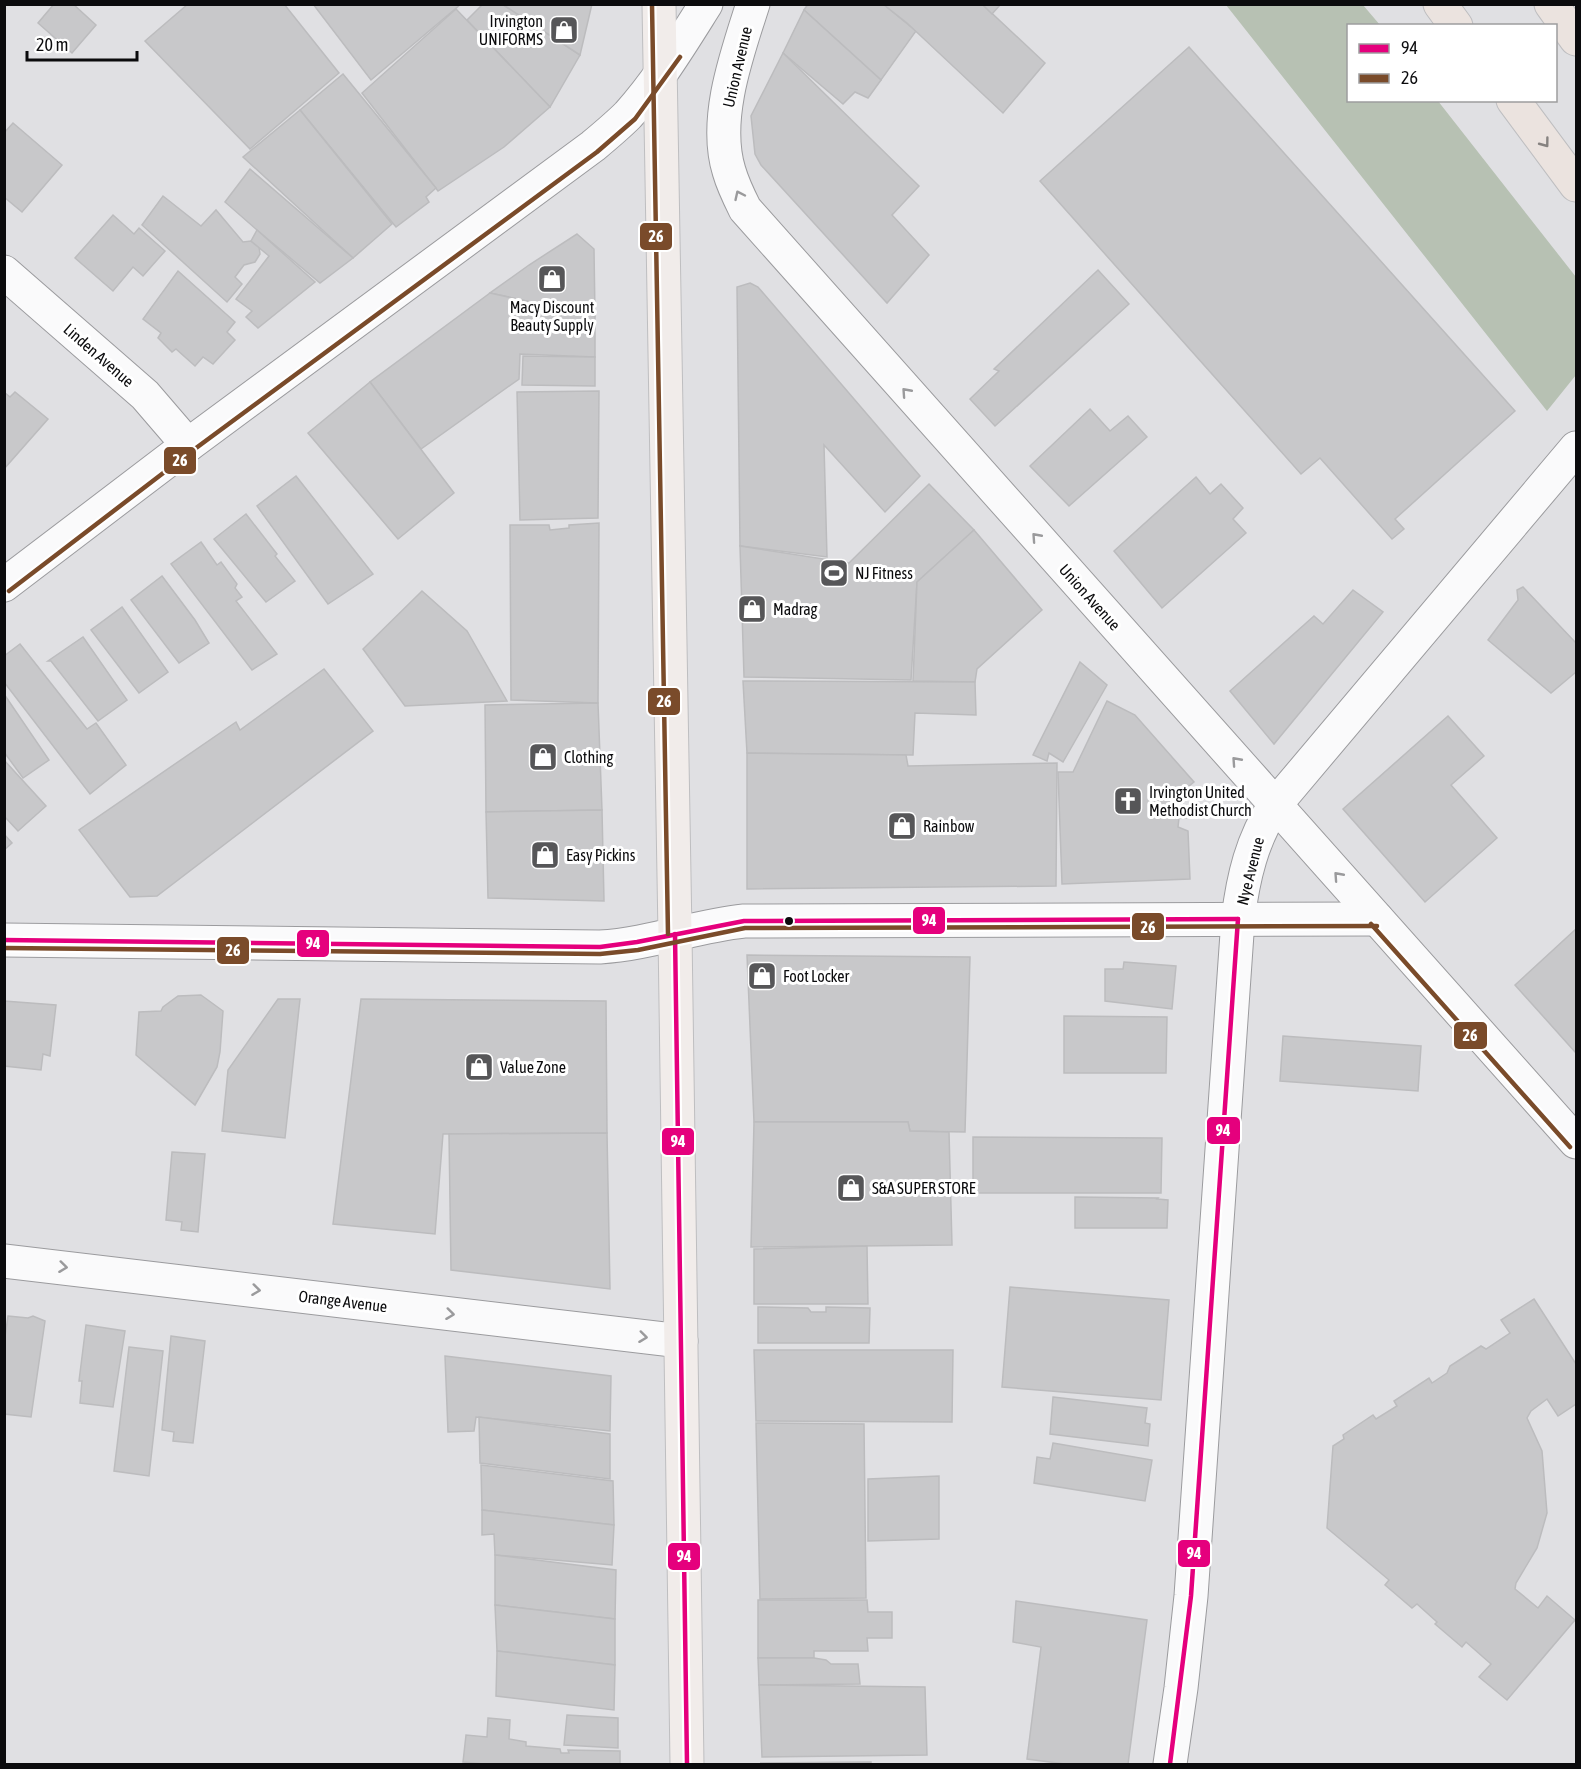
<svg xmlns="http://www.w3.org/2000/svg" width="1581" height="1769" font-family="'Asap Condensed',sans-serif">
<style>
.forest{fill:#b7c1b3}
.building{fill:#c8c8ca;stroke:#bcbcbe;stroke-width:1.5}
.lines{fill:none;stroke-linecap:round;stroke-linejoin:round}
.street-casing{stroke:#9b9b9e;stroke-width:35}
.secondary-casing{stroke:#9b9b9e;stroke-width:35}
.primary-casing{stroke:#bebec0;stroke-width:35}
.highway-casing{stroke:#bebec0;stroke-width:35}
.street{stroke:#fafafb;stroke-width:33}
.secondary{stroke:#fafafb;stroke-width:33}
.primary{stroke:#f1ecea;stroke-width:33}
.highway{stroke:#ebe3df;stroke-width:33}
.bus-1-casing{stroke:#fff;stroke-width:9}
.bus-2-casing{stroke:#fff;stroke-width:9}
.bus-1{stroke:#e5007d;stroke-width:4.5}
.bus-2{stroke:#7a4b2a;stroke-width:4.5}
.oneway{stroke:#868280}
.oneway2{stroke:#9a9a9c}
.bus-dot{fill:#0b0b0d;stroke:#fff;stroke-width:2}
.labels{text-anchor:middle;stroke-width:6;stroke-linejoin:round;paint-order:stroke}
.poi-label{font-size:16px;fill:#0b0b0d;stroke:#fff;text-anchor:start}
.street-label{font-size:16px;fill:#0b0b0d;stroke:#fff}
.line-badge{stroke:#fff;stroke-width:2}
.badge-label{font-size:16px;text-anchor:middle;font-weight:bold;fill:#fff}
</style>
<rect width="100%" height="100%" fill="#e0e0e3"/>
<path class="forest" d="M1226 5H1363L1380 25 1348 26V100L1438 101 1576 277V375L1547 411Z"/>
<g class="building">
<path d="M54 4H73L96 25 72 53 38 23Z"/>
<path d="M188 4H284L339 73 250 149 145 41Z"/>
<path d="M313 4H461L371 80Z"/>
<path d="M483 4H502L580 55 550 107 467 20Z"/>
<path d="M502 4H592L580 55Z"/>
<path d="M808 4H883L916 31 881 80 804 10Z"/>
<path d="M883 4H982L1045 63 1003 113 907 23Z"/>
<path d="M982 4H1001L992 14Z"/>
<path d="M456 9 550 107 504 147 438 191 362 93Z"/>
<path d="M804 10 881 80 868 98 855 92 843 104 783 53Z"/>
<path d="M1189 47 1515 411 1395 519 1404 529 1392 539 1320 458 1301 474 1040 181Z"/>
<path d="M783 53 919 186 892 215 929 255 887 303 761 165 755 154 751 116Z"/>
<path d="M343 74 436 188 426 197 429 202 396 227 300 110Z"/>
<path d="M300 110 392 224 353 258 243 157Z"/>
<path d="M13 123 62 165 22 212 4 197V133Z"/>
<path d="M250 169 353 258 320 283 257 230 225 202Z"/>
<path d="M163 196 201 226 216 210 243 242 251 241 259 247 260 254 255 262 244 265 235 277 242 284 227 302 142 225Z"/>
<path d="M113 215 134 234 139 228 165 251 143 276 133 267 113 291 75 258Z"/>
<path d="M257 230 315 282 258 328 246 317 252 311 236 299 269 256 251 241Z"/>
<path d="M577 234 594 249 595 316 490 293 529 265Z"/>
<path d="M1098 270 1129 304 995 426 970 399 999 371 994 369Z"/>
<path d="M178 271 235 322 227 332 235 340 213 364 203 357 195 366 176 349 172 352 158 338 161 333 143 319Z"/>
<path d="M750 283 758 287 920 476 885 512 824 445 827 557 740 546 737 287Z"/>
<path d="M490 293 595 316V357L520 354 519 379 421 449 370 382Z"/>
<path d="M523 356 595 357V386L522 385Z"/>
<path d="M370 382 454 493 398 539 308 433Z"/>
<path d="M599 391 598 518 520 520 517 392Z"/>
<path d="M4 392 10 397 15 392 48 419 4 469Z"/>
<path d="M1090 409 1110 431 1128 416 1147 437 1069 506 1030 466Z"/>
<path d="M296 476 373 574 328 604 257 506Z"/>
<path d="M1196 477 1210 494 1221 484 1243 508 1233 519 1246 533 1162 608 1114 551Z"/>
<path d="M929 484 974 530 917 582 911 680 744 677 740 546 849 563Z"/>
<path d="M246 514 277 554 275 556 295 581 266 602 214 539Z"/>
<path d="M599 523 598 703 511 700 510 525H549L550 530 569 528V525Z"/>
<path d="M974 530 1042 610 977 669 975 682 913 681 917 582Z"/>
<path d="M201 542 217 565 221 562 237 584 235 588 242 597 236 601 277 654 252 670 171 564Z"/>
<path d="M162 576 195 620 209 643 179 663 131 600Z"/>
<path d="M1523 587 1576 643V672L1551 693 1488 640 1518 600 1517 590Z"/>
<path d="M1353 590 1383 612 1274 744 1230 691 1314 616 1323 624Z"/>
<path d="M422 591 467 631 507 701 405 706 363 649Z"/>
<path d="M122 607 168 672 139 693 91 630Z"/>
<path d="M83 637 127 700 98 721 51 661H48Z"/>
<path d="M20 644 87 729 96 723 126 765 90 794 4 682V656Z"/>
<path d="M1080 662 1107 685 1063 762 1049 753 1047 761 1033 755Z"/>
<path d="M324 669 373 731 157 896 130 897 79 830 236 722 240 730Z"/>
<path d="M743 681 975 682 976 715 915 713 913 755 747 753Z"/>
<path d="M4 694 49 760 23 778 4 752Z"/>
<path d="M1107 701 1135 715 1194 782 1183 791V810H1187L1186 818H1179L1178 827 1188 831 1190 879 1062 884 1058 772H1073Z"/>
<path d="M598 703 602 810 486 812 485 705Z"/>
<path d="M1448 716 1484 756 1451 785 1497 838 1425 902 1343 809Z"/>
<path d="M747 753 906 755 908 766 1057 763 1056 886 747 889Z"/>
<path d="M4 760 46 806 18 831 4 816Z"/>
<path d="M602 810 604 901 488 898 486 812Z"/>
<path d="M4 834 12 843 4 850Z"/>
<path d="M1576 929V1053L1515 985Z"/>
<path d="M747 955 970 957 965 1132 910 1131 908 1122H754Z"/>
<path d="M1124 962 1176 966 1172 1009 1105 1001V969H1123Z"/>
<path d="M201 995 223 1011 220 1052 217 1067 195 1105 136 1055 139 1012 161 1011 163 1007 178 996Z"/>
<path d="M278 999H300L285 1138 222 1131 228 1070Z"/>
<path d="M361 999 606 1001 607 1133 443 1134 435 1234 333 1224Z"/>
<path d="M4 1001 56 1005 50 1056 43 1054 41 1070 4 1066Z"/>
<path d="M1064 1016 1167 1017 1166 1073H1064Z"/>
<path d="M1283 1036 1421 1046 1418 1091 1280 1081Z"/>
<path d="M754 1122H908L910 1131 949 1132 952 1245 751 1247Z"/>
<path d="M607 1133 610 1289 451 1270 449 1134Z"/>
<path d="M973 1137 1162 1138 1161 1193H973Z"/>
<path d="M172 1152 205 1154 198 1232 181 1230 182 1222 166 1220Z"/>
<path d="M1075 1197 1158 1198 1157 1199 1168 1200 1167 1228H1075Z"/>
<path d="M867 1246 868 1304H754V1249Z"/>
<path d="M1010 1287 1169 1300 1161 1400 1002 1387Z"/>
<path d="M1534 1299 1576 1364V1404L1558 1416 1547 1399 1531 1411 1527 1418 1542 1451 1547 1513 1537 1548 1516 1583 1515 1589 1538 1608 1547 1596 1575 1620 1507 1700 1479 1677 1491 1664 1466 1642 1462 1647 1435 1624 1437 1622 1417 1604 1412 1608 1385 1585 1389 1580 1327 1528 1333 1446 1344 1439 1343 1435 1373 1415 1376 1419 1397 1406 1394 1401 1429 1378 1432 1383 1447 1373 1450 1366 1481 1346 1486 1349 1510 1333 1501 1320Z"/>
<path d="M758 1307 808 1308 811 1312H826V1307L870 1308 869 1343H758Z"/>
<path d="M8 1316 28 1318 33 1316 45 1321 31 1417 4 1414V1344Z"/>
<path d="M86 1325 125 1331 113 1407 80 1403 82 1381H79Z"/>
<path d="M171 1336 205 1341 193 1443 173 1441 174 1432 162 1430Z"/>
<path d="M129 1347 163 1351 149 1476 114 1471Z"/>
<path d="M754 1350H953L952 1422 756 1421Z"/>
<path d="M445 1356 611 1376 610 1431 476 1417 474 1431 448 1432Z"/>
<path d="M1053 1397 1147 1408 1145 1423 1150 1424 1148 1446 1050 1434Z"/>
<path d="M479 1417 610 1434V1479L480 1463Z"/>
<path d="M756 1423 864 1424 866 1598 760 1599Z"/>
<path d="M1053 1443 1152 1460 1145 1501 1034 1483 1037 1457 1050 1459Z"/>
<path d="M481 1465 613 1481 614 1525 482 1510Z"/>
<path d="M939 1476V1539L868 1541V1479Z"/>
<path d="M482 1510 614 1525 612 1565 495 1555 494 1534 482 1535Z"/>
<path d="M495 1555 616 1570 615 1619 495 1605Z"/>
<path d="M758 1600H867L868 1612H892V1638H867L868 1651H814V1658H758Z"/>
<path d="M1016 1601 1147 1620 1128 1764H1065L1027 1759 1041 1647 1013 1642Z"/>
<path d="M495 1605 615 1619V1665L497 1651Z"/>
<path d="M497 1651 615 1665 614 1710 496 1696Z"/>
<path d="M758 1658H814L826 1660 831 1664H858L860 1684 759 1685Z"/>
<path d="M759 1685 925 1687 927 1755 762 1757Z"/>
<path d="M567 1715 618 1718V1748L564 1745Z"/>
<path d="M488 1718 510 1720 509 1739 526 1742V1746L560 1749 561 1753H569L568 1750 620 1751V1764H484L463 1762 466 1735 487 1737Z"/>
<path d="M871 1762V1764L760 1763Z"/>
</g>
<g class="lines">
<g class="street-casing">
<g id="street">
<path d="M4 272 145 395 188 445"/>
<path d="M4 1261 681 1341"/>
</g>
</g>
<g class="secondary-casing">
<g id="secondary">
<path d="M753 4C737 54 713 119 729 171 733 185 739 197 745 209L1576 1142"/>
<path d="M4 585 188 445 593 146C605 136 617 126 628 115 658 82 682 42 706 4"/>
<path d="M4 940 600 947C650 944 695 926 744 921L1377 919"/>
<path d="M1170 1764 1181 1688 1191 1596 1238 919C1243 878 1252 839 1275 805L1576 448"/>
</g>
</g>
<g class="primary-casing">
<path id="primary" d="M659 4 675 934 687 1764"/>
</g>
<g class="highway-casing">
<g id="highway">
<path d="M1440 4 1456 26"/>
<path d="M1551 4 1576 39"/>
<path d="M1513 100 1576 185"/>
</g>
</g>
<use href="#street" class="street"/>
<use href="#secondary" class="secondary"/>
<use href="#primary" class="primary"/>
<use href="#highway" class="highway"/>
<g class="bus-1-casing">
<g id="bus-1">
<path d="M675 934 687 1764"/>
<path d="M4 940 600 947 637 942 744 921 1238 919"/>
<path d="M1170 1764 1191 1596 1238 919"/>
</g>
</g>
<g class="bus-2-casing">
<g id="bus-2">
<path d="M652 4 668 934"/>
<path d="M9 591 192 451 597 152 635 119 680 57"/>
<path d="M1371 924 1570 1147"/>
<path d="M4 948 600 954 638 950 745 928 1377 926"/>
</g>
</g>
<use href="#bus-1" class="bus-1"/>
<use href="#bus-2" class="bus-2"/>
</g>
<defs><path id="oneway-chevron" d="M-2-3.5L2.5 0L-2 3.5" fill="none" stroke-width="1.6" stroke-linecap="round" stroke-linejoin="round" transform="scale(1.5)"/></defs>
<use class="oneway" href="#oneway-chevron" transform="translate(1545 143) rotate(53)"/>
<g class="oneway2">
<use href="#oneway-chevron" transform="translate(739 195) rotate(-115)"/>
<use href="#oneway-chevron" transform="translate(906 392) rotate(-132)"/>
<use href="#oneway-chevron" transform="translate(1036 537) rotate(-132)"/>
<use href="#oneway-chevron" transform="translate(1236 761) rotate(-132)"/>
<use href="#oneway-chevron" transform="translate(1338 876) rotate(-132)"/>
<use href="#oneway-chevron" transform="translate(63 1267) rotate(7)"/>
<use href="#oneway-chevron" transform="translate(256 1290) rotate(7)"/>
<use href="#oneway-chevron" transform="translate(450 1314) rotate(7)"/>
<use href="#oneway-chevron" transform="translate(643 1337) rotate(7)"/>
</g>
<defs>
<g id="shop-square" transform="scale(1.5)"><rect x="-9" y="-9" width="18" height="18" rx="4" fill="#565658" stroke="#fff"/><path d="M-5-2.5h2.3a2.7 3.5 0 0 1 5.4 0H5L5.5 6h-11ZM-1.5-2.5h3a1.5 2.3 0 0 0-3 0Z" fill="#fff"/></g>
<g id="stadium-square" transform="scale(1.5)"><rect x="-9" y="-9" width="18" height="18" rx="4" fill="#565658" stroke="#fff"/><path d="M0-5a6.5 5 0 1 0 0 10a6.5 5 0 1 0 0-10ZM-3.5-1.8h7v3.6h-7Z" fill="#fff"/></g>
<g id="church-square" transform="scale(1.5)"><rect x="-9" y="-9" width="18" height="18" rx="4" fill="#565658" stroke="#fff"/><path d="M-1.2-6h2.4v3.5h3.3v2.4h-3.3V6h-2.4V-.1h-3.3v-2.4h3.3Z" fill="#fff"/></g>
</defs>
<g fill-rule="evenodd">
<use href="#shop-square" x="564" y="30"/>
<use href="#shop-square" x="552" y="279"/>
<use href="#stadium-square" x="834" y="573"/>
<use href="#shop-square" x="752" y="609"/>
<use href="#shop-square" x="543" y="757"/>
<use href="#church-square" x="1128" y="801"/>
<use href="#shop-square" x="902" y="826"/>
<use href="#shop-square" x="545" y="855"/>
<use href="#shop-square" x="762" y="976"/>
<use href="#shop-square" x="479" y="1067"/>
<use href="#shop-square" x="851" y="1188"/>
</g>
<circle class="bus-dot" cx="789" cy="921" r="5"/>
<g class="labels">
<g class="poi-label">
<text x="543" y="27" text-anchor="end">Irvington<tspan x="543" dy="18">UNIFORMS</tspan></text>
<text x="552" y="313" text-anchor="middle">Macy Discount<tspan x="552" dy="18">Beauty Supply</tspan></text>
<text x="855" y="579">NJ Fitness</text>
<text x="773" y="615">Madrag</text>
<text x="564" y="763">Clothing</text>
<text x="1149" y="798">Irvington United<tspan x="1149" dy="18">Methodist Church</tspan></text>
<text x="923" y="832">Rainbow</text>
<text x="566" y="861">Easy Pickins</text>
<text x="783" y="982">Foot Locker</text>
<text x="500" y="1073">Value Zone</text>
<text x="872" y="1194">S&amp;A SUPER STORE</text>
</g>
<g class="street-label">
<text transform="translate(737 67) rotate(-77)" y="6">Union Avenue</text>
<text transform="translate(99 355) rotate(41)" y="6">Linden Avenue</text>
<text transform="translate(1090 597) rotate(48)" y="6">Union Avenue</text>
<text transform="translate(1250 871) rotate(-76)" y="6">Nye Avenue</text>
<text transform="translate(343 1301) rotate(7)" y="6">Orange Avenue</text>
</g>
</g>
<g class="line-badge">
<rect x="639" y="222" width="34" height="29" rx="6" fill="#7a4b2a"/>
<rect x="163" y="446" width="34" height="29" rx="6" fill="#7a4b2a"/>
<rect x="647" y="687" width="34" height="29" rx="6" fill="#7a4b2a"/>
<rect x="912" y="906" width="34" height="29" rx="6" fill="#e5007d"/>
<rect x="1131" y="912" width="34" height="29" rx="6" fill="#7a4b2a"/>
<rect x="296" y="929" width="34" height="29" rx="6" fill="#e5007d"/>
<rect x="216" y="936" width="34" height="29" rx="6" fill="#7a4b2a"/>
<rect x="1453" y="1021" width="35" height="29" rx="6" fill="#7a4b2a"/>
<rect x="1206" y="1116" width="35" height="29" rx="6" fill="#e5007d"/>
<rect x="661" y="1127" width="34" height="29" rx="6" fill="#e5007d"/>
<rect x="1177" y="1539" width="34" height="29" rx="6" fill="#e5007d"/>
<rect x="667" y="1542" width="34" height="29" rx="6" fill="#e5007d"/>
</g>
<g class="badge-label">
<text x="656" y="242">26</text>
<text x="180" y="466">26</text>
<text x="664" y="707">26</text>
<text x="929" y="926">94</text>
<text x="1148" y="933">26</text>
<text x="313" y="949">94</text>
<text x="233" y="956">26</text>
<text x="1470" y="1041">26</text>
<text x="1223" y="1136">94</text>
<text x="678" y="1147">94</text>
<text x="1194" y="1559">94</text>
<text x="684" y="1562">94</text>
</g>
<rect width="1581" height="1769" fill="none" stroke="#0b0b0d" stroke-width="12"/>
<rect x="1347" y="24" width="210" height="78" fill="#ffffff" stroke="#9d9d9e" stroke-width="1.5"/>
<rect x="1359" y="44" width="30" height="9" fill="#e5007d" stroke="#9d9d9e" stroke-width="1.5"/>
<text x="1401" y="54" font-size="18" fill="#0b0b0d">94</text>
<rect x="1359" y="74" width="30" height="9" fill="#7a4b2a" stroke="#9d9d9e" stroke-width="1.5"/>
<text x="1401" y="84" font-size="18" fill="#0b0b0d">26</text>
<path d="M27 51v9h110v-9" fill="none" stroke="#0b0b0d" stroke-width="3"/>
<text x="36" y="51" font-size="18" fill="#0b0b0d" stroke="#ffffff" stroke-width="4.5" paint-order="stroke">20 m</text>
</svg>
